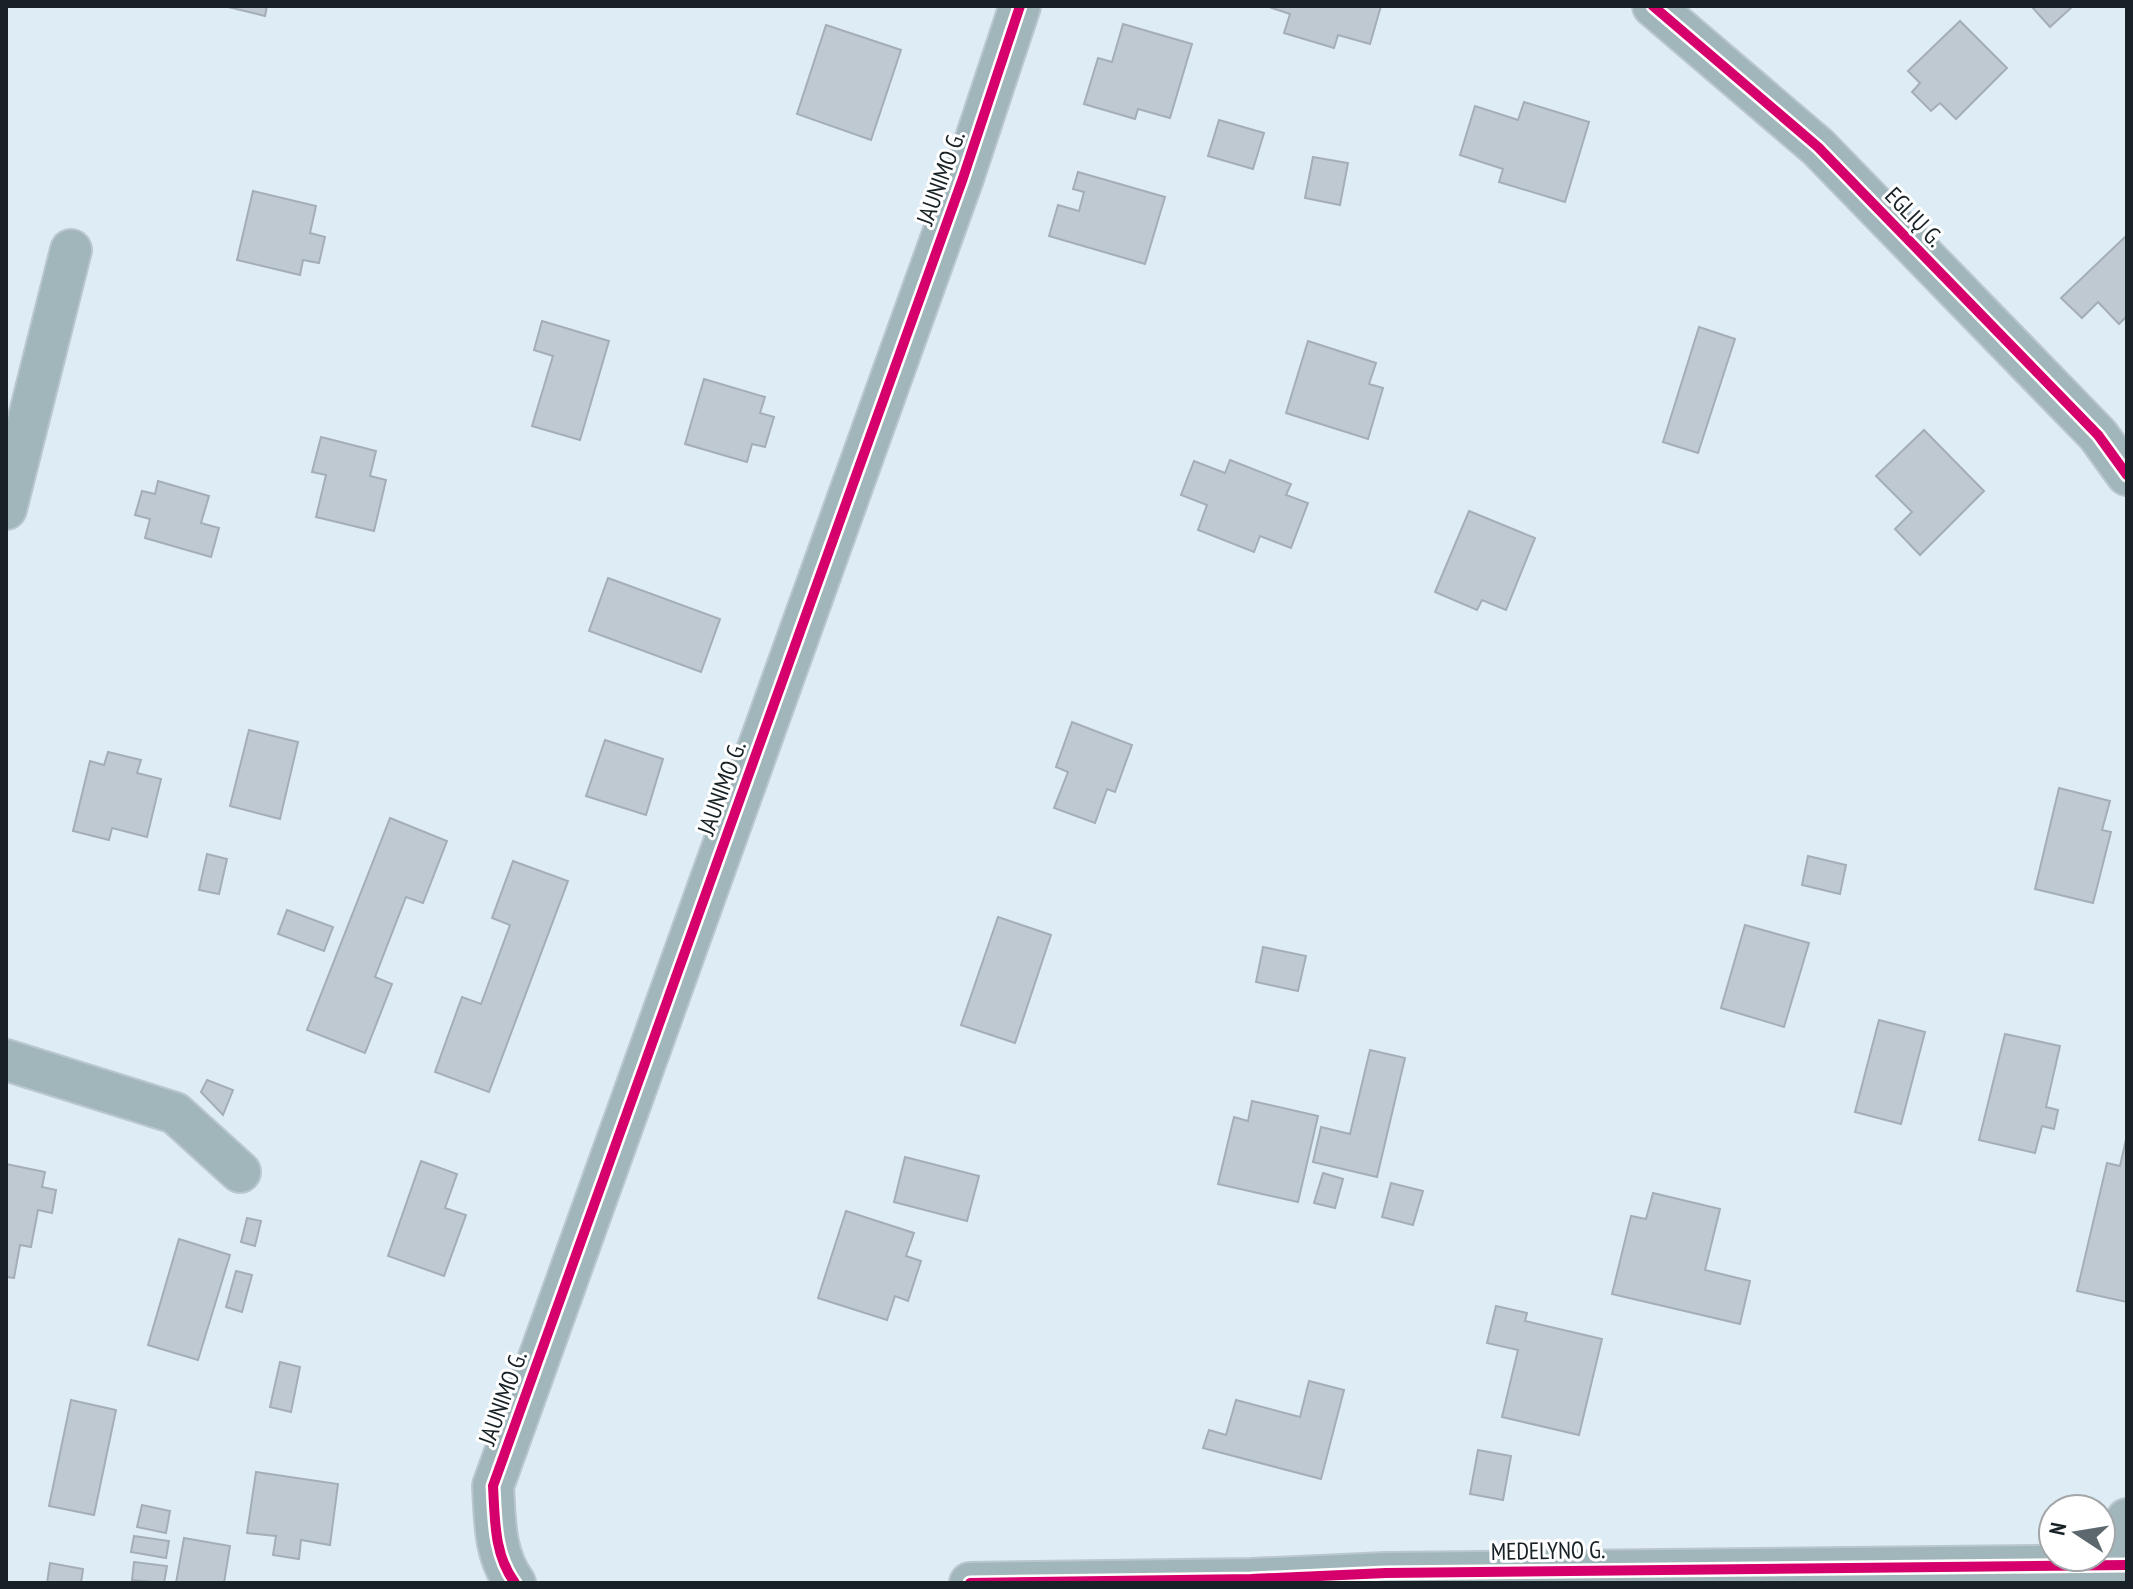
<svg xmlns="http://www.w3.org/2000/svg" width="2133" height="1589" font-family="'PT Sans Narrow',sans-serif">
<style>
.building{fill:#bfc9d2;stroke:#a5aeb6;stroke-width:2}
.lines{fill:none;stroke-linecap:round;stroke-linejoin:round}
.minor-casing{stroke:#bbc7ce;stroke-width:44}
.minor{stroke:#a1b6bb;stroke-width:40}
.cycleway-casing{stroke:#fff;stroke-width:15}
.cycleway{stroke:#d6006c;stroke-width:10}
.labels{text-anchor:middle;stroke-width:6;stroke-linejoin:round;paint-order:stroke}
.street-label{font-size:24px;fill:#172126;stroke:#fff}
</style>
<rect width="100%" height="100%" fill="#ddecf5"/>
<g class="building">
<path d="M224 6H267L265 16Z"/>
<path d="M1266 6H1381L1370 44 1338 35 1334 48 1284 33 1290 14Z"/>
<path d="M2031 6H2073L2050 27Z"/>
<path d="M1960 21 2007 68 1956 119 1940 103 1931 111 1912 92 1920 83 1908 71Z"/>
<path d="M1123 24 1192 44 1170 118 1138 109 1135 119 1084 104 1098 58 1112 62Z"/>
<path d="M826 25 901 50 871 140 797 114Z"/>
<path d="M1524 102 1589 122 1565 202 1499 182 1503 169 1460 155 1475 106 1518 120Z"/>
<path d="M1219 120 1264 133 1253 169 1208 156Z"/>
<path d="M1313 157 1348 163 1340 205 1305 198Z"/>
<path d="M1078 172 1165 197 1145 264 1049 236 1058 205 1079 211 1084 192 1073 189Z"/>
<path d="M253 191 316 206 310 233 325 237 319 263 303 260 300 275 237 260Z"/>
<path d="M2127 235V316L2119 324 2098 302 2082 318 2061 298Z"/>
<path d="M542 321 609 341 580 440 532 426 553 356 534 350Z"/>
<path d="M1699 327 1735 339 1698 453 1663 442Z"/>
<path d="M1308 341 1376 363 1369 384 1383 388 1368 439 1286 413Z"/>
<path d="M704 379 765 397 760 413 774 417 765 447 752 444 747 462 685 444Z"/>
<path d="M1924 430 1984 491 1920 555 1895 529 1912 512 1876 476Z"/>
<path d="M321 437 376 451 370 476 386 480 374 531 316 517 326 475 312 472Z"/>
<path d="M1230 460 1291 484 1286 495 1308 503 1291 548 1260 536 1254 552 1198 530 1207 505 1181 495 1194 461 1225 473Z"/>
<path d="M158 481 209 496 201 523 219 528 211 557 145 538 150 519 135 515 142 491 155 494Z"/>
<path d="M1469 511 1535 538 1506 610 1482 600 1477 610 1435 592Z"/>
<path d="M608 578 720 619 701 672 589 631Z"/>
<path d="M1072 722 1132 745 1115 792 1107 789 1095 823 1054 808 1068 772 1056 767Z"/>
<path d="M249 730 298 742 280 819 230 806Z"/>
<path d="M605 740 663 759 646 815 586 796Z"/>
<path d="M108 752 141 760 137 773 161 779 147 837 112 828 109 840 73 831 90 761 104 765Z"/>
<path d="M2059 788 2110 801 2102 830 2111 832 2093 903 2035 889Z"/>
<path d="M390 818 447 841 423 903 406 897 375 977 392 984 365 1053 307 1030Z"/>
<path d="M207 854 227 859 219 894 199 890Z"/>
<path d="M1808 856 1846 865 1840 894 1802 885Z"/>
<path d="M513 861 568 881 489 1092 435 1072 462 997 481 1004 510 925 492 918Z"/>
<path d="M287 910 333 927 324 951 278 934Z"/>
<path d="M998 917 1051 935 1015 1043 961 1025Z"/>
<path d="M1745 925 1809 943 1784 1027 1721 1008Z"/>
<path d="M1263 947 1306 956 1298 991 1256 982Z"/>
<path d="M1879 1020 1925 1032 1901 1124 1855 1112Z"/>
<path d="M2005 1034 2060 1046 2046 1107 2058 1110 2054 1129 2042 1126 2035 1153 1979 1140Z"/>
<path d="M1370 1050 1405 1058 1377 1177 1313 1162 1321 1127 1350 1134Z"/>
<path d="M207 1080 233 1090 223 1115 201 1092Z"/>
<path d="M1252 1101 1318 1116 1298 1202 1218 1184 1234 1117 1248 1121Z"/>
<path d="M2127 1135V1302L2077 1291 2107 1163 2120 1166Z"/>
<path d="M905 1157 979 1176 967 1221 894 1202Z"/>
<path d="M421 1161 457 1174 445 1208 466 1215 444 1276 388 1256Z"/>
<path d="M6 1164 45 1172 42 1187 56 1190 52 1213 38 1210 31 1247 20 1245 14 1278 6 1277Z"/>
<path d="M1323 1173 1343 1179 1335 1208 1314 1203Z"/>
<path d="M1391 1183 1423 1191 1413 1225 1382 1217Z"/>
<path d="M1653 1193 1720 1209 1705 1270 1750 1281 1740 1324 1612 1294 1631 1216 1646 1219Z"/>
<path d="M846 1211 914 1233 906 1256 921 1261 908 1301 895 1296 887 1320 818 1298Z"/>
<path d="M247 1218 261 1221 255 1246 241 1242Z"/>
<path d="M179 1239 230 1255 198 1360 148 1345Z"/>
<path d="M236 1271 252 1275 242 1312 226 1307Z"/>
<path d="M1496 1306 1527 1313 1525 1321 1602 1339 1579 1435 1502 1417 1518 1350 1487 1343Z"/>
<path d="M280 1362 300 1367 291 1412 270 1407Z"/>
<path d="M1309 1381 1344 1390 1321 1479 1203 1448 1209 1430 1226 1435 1236 1400 1300 1417Z"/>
<path d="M71 1400 116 1410 94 1515 49 1506Z"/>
<path d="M1478 1450 1511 1456 1503 1500 1470 1494Z"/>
<path d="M256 1472 338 1484 330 1545 301 1540 299 1559 273 1555 276 1536 247 1533Z"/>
<path d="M142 1505 170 1511 166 1533 137 1527Z"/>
<path d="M134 1536 169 1541 166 1558 131 1552Z"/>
<path d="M184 1538 230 1546 224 1583H176Z"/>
<path d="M134 1562 167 1566 164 1583 132 1580Z"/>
<path d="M50 1563 83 1569 81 1583H47Z"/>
</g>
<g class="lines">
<g class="minor-casing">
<g id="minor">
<path d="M1653 6 1818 147 2098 435 2127 475"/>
<path d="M6 509 71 250"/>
<path d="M6 1060 175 1113 240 1172"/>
<path d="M2121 1566 2127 1519"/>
<path d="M515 1583C494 1555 495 1520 493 1486L963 178 1020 6"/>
<path d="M970 1583 1251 1579 1386 1573 2127 1565"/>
</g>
</g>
<use href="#minor" class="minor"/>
<g class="cycleway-casing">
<g id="cycleway">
<path d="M1653 6 1818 147 2098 435 2127 475"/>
<path d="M515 1583C494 1555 495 1520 493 1486L963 178 1020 6"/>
<path d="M970 1583 1251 1579 1386 1573 2127 1565"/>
</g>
</g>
<use href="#cycleway" class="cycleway"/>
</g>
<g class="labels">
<g class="street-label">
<text transform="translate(941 178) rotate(-70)" y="8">JAUNIMO G.</text>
<text transform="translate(1914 217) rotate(46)" y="8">EGLIŲ G.</text>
<text transform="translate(722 788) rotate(-70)" y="8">JAUNIMO G.</text>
<text transform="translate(503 1398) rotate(-70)" y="8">JAUNIMO G.</text>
<text transform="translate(1548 1551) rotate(-1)" y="8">MEDELYNO G.</text>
</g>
</g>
<rect width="2133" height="1589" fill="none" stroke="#172126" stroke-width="16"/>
<g transform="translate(2077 1533) rotate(282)"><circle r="38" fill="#ffffff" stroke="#a2a6a8" stroke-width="2"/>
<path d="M0-6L14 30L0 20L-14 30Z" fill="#5c686e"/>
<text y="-12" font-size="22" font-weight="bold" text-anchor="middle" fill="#172126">N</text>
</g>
</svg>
